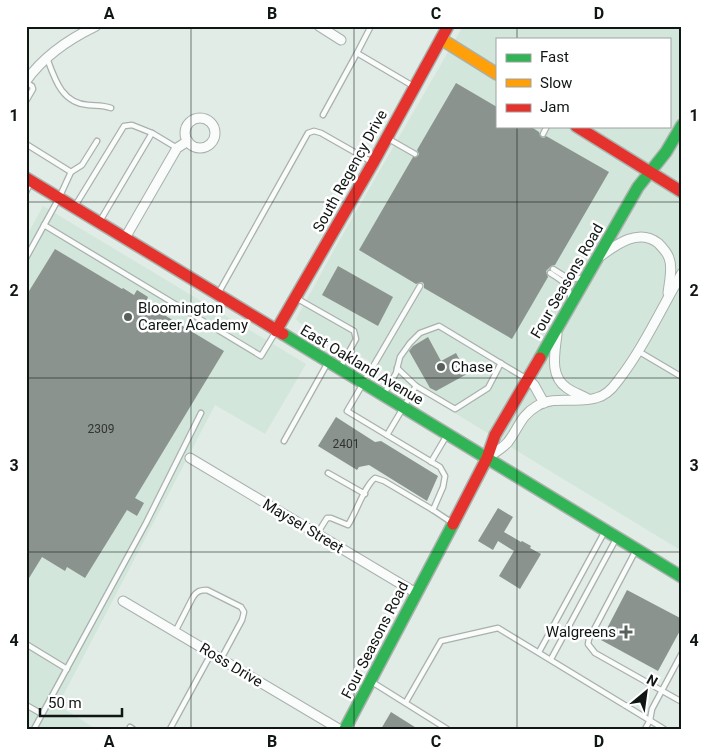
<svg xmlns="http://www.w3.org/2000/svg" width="708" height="755" font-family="Roboto,sans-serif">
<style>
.built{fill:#d2e6db;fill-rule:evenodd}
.building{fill:#8b938f}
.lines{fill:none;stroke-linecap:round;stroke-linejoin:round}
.lane-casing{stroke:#a9b1ac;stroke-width:7}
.street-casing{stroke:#a9b1ac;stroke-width:11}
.fast-casing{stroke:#a9b1ac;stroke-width:14}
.slow-casing{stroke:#a9b1ac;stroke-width:14}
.jam-casing{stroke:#a9b1ac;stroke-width:14}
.lane{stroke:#fafcfb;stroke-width:4.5}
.street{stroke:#fafcfb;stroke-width:9}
.fast{stroke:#30b455;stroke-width:11}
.slow{stroke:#ff9f0a;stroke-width:11}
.jam{stroke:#e5322d;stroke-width:11}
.grid{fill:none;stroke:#101613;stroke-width:1;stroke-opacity:0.55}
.poi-dot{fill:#59615d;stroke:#fff;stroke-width:2}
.labels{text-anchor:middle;stroke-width:5;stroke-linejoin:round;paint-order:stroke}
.number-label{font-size:12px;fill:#2f3532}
.street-label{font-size:15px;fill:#101613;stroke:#fff}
.poi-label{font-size:15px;fill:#101613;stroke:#fff;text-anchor:start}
.neatline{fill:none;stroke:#101613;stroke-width:2}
.grid-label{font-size:16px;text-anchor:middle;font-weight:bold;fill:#101613}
</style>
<rect width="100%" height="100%" fill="#e1ece6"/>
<g class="built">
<path d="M463 26H682V551L364 358 300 323 296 319 334 250ZM497 39H669V126H497Z"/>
<path d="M43 206 306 364 265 434 215 405 58 705 96 729H26V237Z"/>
</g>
<g class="building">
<path d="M456 83 497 107V126H530L539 132 541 137 544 138 546 136 609 172 555 265 551 266 546 271 548 277 512 339 424 288V284L422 282 416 284 359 250 413 157 418 156 419 154 417 150Z"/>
<path d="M55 249 122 289 123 288 134 295 137 290 148 297 146 302 157 309 156 310 224 351 135 498 144 503 137 516 127 510 85 578 67 567 65 571 42 557 26 583V296Z"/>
<path d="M338 266 393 297 378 326 322 295Z"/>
<path d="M428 337 441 361 456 353 467 374 436 391 430 388 409 351 413 346Z"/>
<path d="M336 417 375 442 381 441 438 476 427 501 369 465 359 467 357 470 318 446Z"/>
<path d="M498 508 513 517 504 532 521 542 522 541 531 546 530 548 541 554 520 589 499 576 514 551 498 541 493 550 478 541Z"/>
<path d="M627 590 682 619V627L658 671 601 640Z"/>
<path d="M391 712 418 729H381Z"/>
</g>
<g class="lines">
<g class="lane-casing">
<g id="lane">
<path d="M371 26 357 53 413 86"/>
<path d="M47 58C55 80 62 103 88 105 97 106 102 105 111 108"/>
<path d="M26 82 32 86 33 89 26 101"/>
<path d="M323 115 357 53"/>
<path d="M543 134 547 126"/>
<path d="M387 138 415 154"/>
<path d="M26 144 71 172 59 198 26 258"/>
<path d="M71 172 82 165 97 141"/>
<path d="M26 192 31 182"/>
<path d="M75 206 124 126 132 125 152 133"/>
<path d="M100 221 152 133 177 148"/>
<path d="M44 225 261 356 275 333"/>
<path d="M553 269 569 279 583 278"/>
<path d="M550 273C564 282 568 283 571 300"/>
<path d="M420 286 347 411 440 467 445 476 443 487 433 510 451 522"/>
<path d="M219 292 308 133 314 131 321 133 372 162"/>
<path d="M296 298 354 331 356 339 340 368"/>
<path d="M638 351 682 377"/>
<path d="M397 368 416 386 455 409 488 388 501 363"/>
<path d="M384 394 396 373 400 357 410 343 420 333 439 326 527 379"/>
<path d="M387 435 416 386"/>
<path d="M284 441 327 364"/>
<path d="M431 462 447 435"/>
<path d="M328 473 365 494"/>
<path d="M317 534 327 518H331L348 525C356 513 365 485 375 478L384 481 433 510"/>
<path d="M636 550 589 639 588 644 595 653 682 702"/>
<path d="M175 632 193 597C197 591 200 590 207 590L241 607 244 612 242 620 221 659"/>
<path d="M26 644 67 669"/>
<path d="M539 652 605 531"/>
<path d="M551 659 616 539"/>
<path d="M372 682 447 729"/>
<path d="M406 702 441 641 498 628 664 729"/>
<path d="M26 705 42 714"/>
<path d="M130 727 133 729"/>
<path d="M34 729 146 523 201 413"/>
<path d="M170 729 211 654"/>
<path d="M645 729 650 720 652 709 682 653"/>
</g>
</g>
<g class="street-casing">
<g id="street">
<path d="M319 26 341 40"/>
<path d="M26 81C43 57 69 39 96 26"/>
<circle cx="200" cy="133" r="15"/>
<path d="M125 238 177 148 188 141"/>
<path d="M602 255C617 244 639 228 658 243 662 247 667 252 669 258 673 268 669 283 668 293"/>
<path d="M557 334C555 353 549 376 567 388 574 393 582 395 588 399"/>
<path d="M527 379 534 385 544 403"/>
<path d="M190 458 416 593"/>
<path d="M487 458C494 453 503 448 508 442 519 428 520 416 537 406 555 395 576 404 596 398 605 396 612 389 617 382 643 349 661 309 682 273"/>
<path d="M123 601 339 729"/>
</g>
</g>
<g class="fast-casing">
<g id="fast">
<path d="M283 334 682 577"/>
<path d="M540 358 638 187 666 152 682 125"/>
<path d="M345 729 453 524"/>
</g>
</g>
<g class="slow-casing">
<path id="slow" d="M441 39 497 74"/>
</g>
<g class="jam-casing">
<g id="jam">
<path d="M576 126 682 192"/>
<path d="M26 178 283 334"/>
<path d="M276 331 373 163 448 26"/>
<path d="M453 524 487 458 495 435 540 358"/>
</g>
</g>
<use href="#lane" class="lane"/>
<use href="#street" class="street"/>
<use href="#fast" class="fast"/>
<use href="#slow" class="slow"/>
<use href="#jam" class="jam"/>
</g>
<path class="grid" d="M191 26V729M354 26V729M517 26V39M517 126V729M26 202H682M26 378H682M26 552H682"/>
<g class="poi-dot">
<circle cx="128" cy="317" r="5"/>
<circle cx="441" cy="367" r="5"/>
<path d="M623.5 624.5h5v5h5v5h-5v5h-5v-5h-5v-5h5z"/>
</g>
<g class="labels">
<g class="number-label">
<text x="101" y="433">2309</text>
<text x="346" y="448">2401</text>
</g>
<g class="street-label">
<text transform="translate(350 171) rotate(-61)" y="5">South Regency Drive</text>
<text transform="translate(567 281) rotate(-60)" y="5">Four Seasons Road</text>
<text transform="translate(362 365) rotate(31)" y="5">East Oakland Avenue</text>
<text transform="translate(303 526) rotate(31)" y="5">Maysel Street</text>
<text transform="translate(375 640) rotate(-63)" y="5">Four Seasons Road</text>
<text transform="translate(231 665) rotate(31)" y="5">Ross Drive</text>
</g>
<g class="poi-label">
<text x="138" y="313">Bloomington<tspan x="138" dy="17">Career Academy</tspan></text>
<text x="451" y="372">Chase</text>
<text x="616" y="637" text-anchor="end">Walgreens</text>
</g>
</g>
<rect width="708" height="755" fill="none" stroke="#ffffff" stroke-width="55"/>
<rect x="496" y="38" width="175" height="90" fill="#ffffff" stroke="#9fa2a1"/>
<rect x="506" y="54" width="25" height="8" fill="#30b455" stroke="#9fa2a1"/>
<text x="540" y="62" font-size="15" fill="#101613">Fast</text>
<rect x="506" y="79" width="25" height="8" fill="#ff9f0a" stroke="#9fa2a1"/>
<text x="540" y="88" font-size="15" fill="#101613">Slow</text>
<rect x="506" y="104" width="25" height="8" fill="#e5322d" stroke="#9fa2a1"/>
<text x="540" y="112" font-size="15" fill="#101613">Jam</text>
<g transform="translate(646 692) rotate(29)" stroke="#ffffff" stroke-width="4" paint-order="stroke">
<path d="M0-4L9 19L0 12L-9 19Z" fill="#101613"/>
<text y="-8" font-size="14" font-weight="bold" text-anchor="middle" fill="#101613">N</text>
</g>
<path d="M40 708v8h82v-8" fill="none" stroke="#101613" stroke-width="2.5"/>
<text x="48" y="708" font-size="15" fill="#101613" stroke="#ffffff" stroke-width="4" paint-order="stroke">50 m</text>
<rect x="28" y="28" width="652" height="700" class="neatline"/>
<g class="grid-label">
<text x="109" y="19">A</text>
<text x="272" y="19">B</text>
<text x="436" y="19">C</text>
<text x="599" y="19">D</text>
<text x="14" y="121">1</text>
<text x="694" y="121">1</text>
<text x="14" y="296">2</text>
<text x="694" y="296">2</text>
<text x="14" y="471">3</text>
<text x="694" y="471">3</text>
<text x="14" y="646">4</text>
<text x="694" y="646">4</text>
<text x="109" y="747">A</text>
<text x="272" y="747">B</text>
<text x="436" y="747">C</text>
<text x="599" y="747">D</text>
</g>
</svg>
